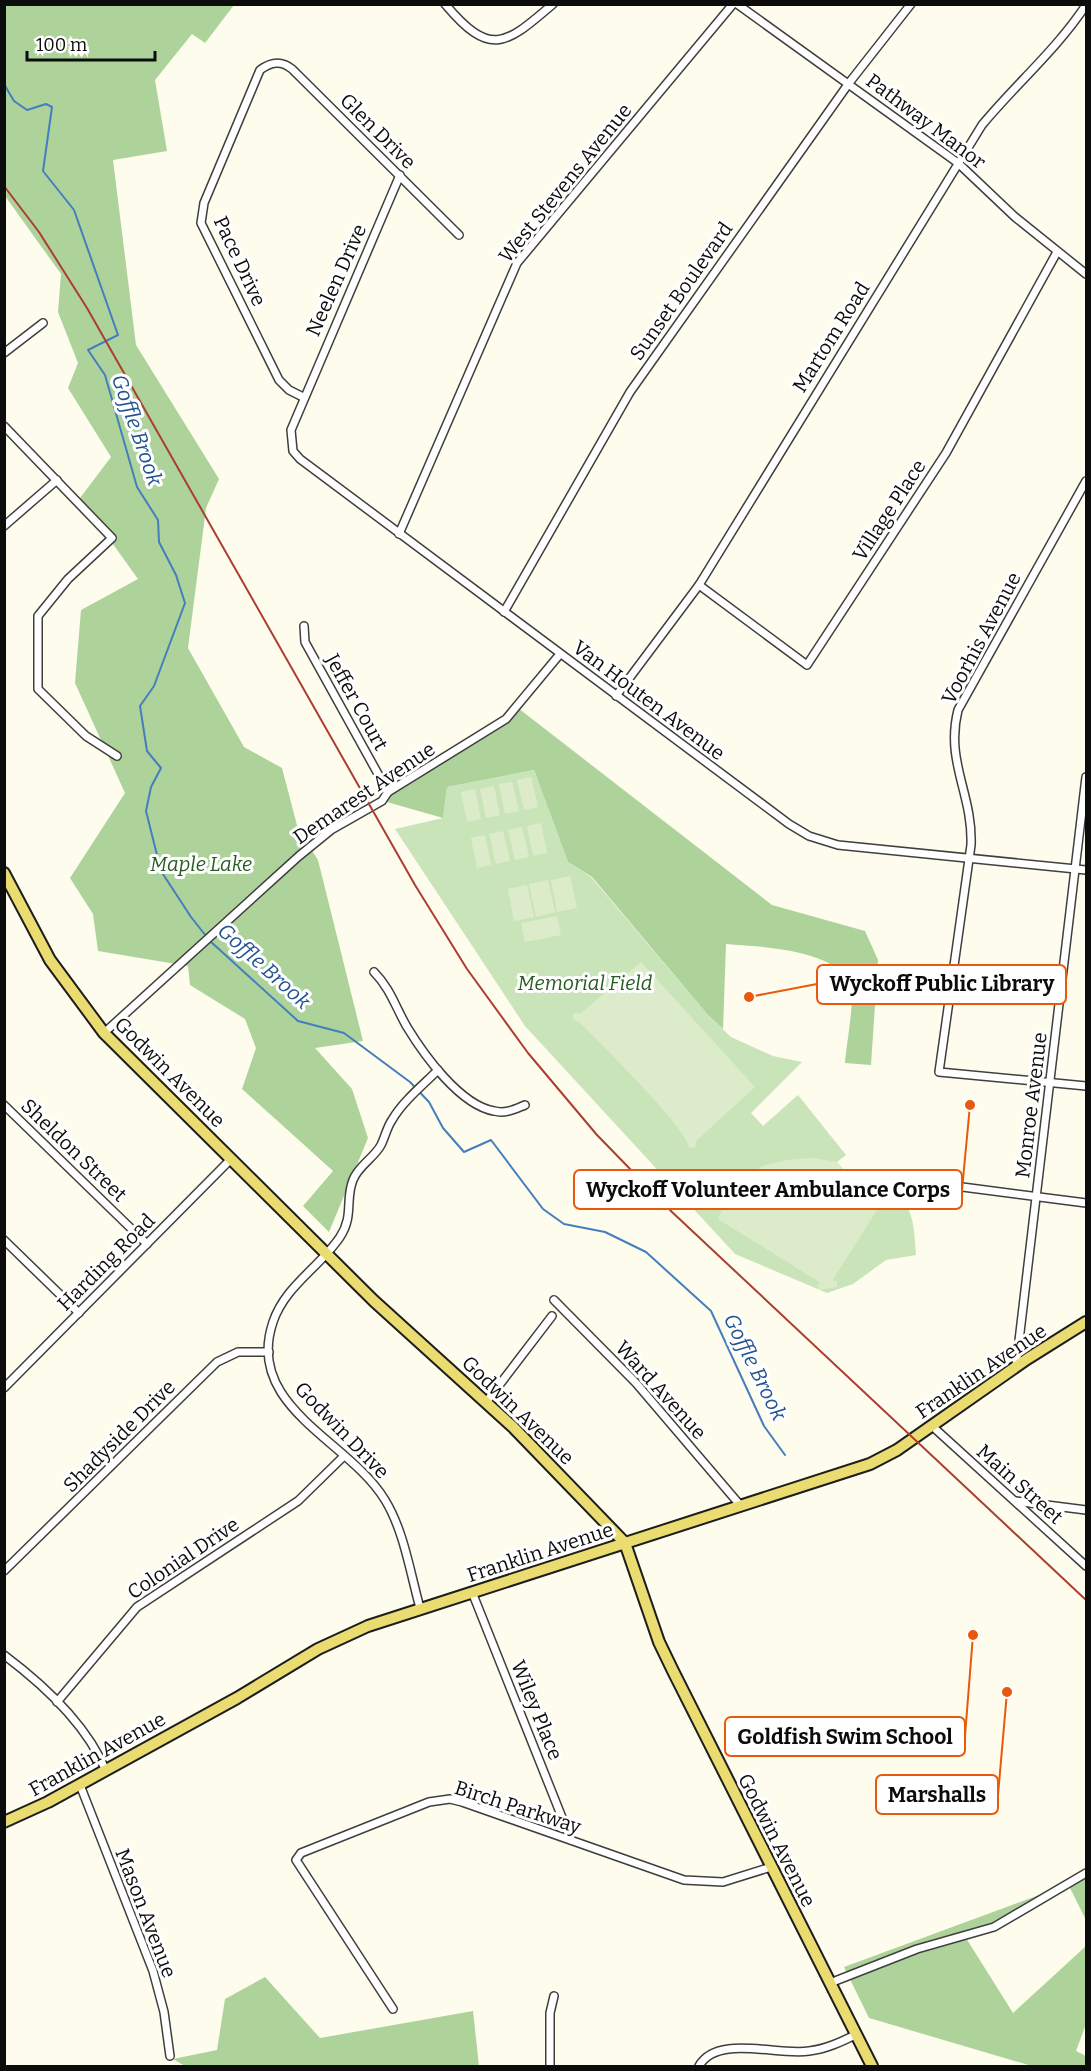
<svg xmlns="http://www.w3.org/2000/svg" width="1091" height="2071" font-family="Bitter,serif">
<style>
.green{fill:#cae4ba}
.forest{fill:#add39b}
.pitch{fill:#dceccb}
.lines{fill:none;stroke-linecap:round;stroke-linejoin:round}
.stream{stroke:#457ebe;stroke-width:2}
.street-casing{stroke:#3f3f3f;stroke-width:10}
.primary-casing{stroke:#1d1d1d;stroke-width:14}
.street{stroke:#fff;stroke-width:7}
.primary{stroke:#eadc70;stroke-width:10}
.rail{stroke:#ad3d33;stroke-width:2}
.labels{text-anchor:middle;stroke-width:6;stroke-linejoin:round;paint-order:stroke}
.street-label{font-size:20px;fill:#0c0c0c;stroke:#fff}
.park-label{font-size:20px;font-style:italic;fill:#285c24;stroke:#fff}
.water-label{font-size:21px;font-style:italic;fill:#235290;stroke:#fff}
.leader{fill:none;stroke:#e8590c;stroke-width:2}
.callout-dot{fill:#e8590c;stroke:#fff;stroke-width:2}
.callout{fill:#fff;stroke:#e8590c;stroke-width:2}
.callout-label{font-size:21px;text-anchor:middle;font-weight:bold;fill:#0c0c0c}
</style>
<rect width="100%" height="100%" fill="#fdfced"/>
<path class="green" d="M534 770 568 862 591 877 708 1015 731 1037 773 1056 802 1062 751 1113 763 1126 798 1095 846 1155 837 1162 854 1181 871 1187 885 1178C913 1211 913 1212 916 1255L886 1260 853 1284 827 1293 735 1254 525 1026 395 829 443 818 447 787Z"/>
<g class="forest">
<path d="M4 5H234L205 43 192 34 155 80 167 151 113 160 136 345 219 479 206 508 188 648 244 747 282 768 298 829 318 860 363 1041 315 1048 352 1089 368 1138 329 1232 303 1206 333 1171 242 1089 256 1048 245 1019 190 985 188 966 98 951 93 914 70 878 125 793 75 683 81 610 138 579 80 498 111 457 68 388 78 363 58 312 61 274 5 196Z"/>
<path d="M518 708 772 905 865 931 878 960 871 1065 845 1063C846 1049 854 1000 852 990 842 948 759 947 726 944L723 1029 708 1015 592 877 568 862 534 770 447 787 443 818 380 800Z"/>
<path d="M1086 1877V1920L1068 1884Z"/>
<path d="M1058 1888 966 1938 1013 2013 1086 1946V2024L1076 2051 1086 2056V2066H1032L869 2018 844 1967Z"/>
<path d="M265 1977 320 2038 473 2011 479 2066H185L173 2059 217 2050 225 1999Z"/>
</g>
<g class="pitch">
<path d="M531 777 538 807 524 810 517 780Z"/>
<path d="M512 782 519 811 505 814 499 784Z"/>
<path d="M494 786 500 815 486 818 480 789Z"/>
<path d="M475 789 481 819 467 822 461 792Z"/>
<path d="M541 823 547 853 533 856 527 826Z"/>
<path d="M522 827 529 857 515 860 508 830Z"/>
<path d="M503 831 510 861 496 864 489 834Z"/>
<path d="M485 835 491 865 477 868 471 838Z"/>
<path d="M570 876 577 908 557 912 551 880Z"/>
<path d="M548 880 555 912 536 917 529 884Z"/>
<path d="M527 885 534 917 514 921 508 889Z"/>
<path d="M557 916 561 935 525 942 521 923Z"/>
<path d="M641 962 755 1087 696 1141 695 1148 689 1147C687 1128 599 1042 580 1023L573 1019V1014L581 1013Z"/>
<path d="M813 1158 837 1162 854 1181 870 1188 884 1199 832 1281H837V1287L819 1290 817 1285 821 1283 718 1219C741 1169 759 1161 813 1158Z"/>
</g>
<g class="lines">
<path class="stream" d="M4 84 14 101 27 110 46 104 52 107 43 171 74 210 118 335 88 350 105 375 137 487 158 520 159 542 176 575 185 603 154 686 140 706 147 751 161 768 151 787 146 811 161 871 191 917 210 941 298 1021 344 1033 410 1082 429 1102 443 1128 464 1152 491 1140 543 1209 564 1224 605 1232 646 1252 711 1311 764 1426 785 1455"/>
<g class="street-casing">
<g id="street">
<path d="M445 4C491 59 506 44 553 4"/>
<path d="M737 4 958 163 1015 217 1086 274"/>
<path d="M400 175 291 430 293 451 300 459 789 824 809 836 838 845 1086 870"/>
<path d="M4 353 43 323"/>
<path d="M303 397 289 390 279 380 201 223 204 203 260 70C271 62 281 60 292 69L459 235"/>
<path d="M4 426 112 538 68 579 38 616V689L86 736 117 756"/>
<path d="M1086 481 958 710C945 762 973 794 971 845L939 1072 1086 1086"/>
<path d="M4 526 57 480"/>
<path d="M399 534 517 263 733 4"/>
<path d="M699 585 807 665 946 453 1057 252"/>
<path d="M504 612 630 392 849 83 911 4"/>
<path d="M304 626 305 642 388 792"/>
<path d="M616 696 699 585 982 125C1016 84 1057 49 1086 5"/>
<path d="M374 972C390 988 396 1008 407 1027 424 1055 460 1105 494 1111 506 1114 515 1109 525 1105"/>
<path d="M104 1033 299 856 331 830 382 801 388 792 506 719 560 654"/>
<path d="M4 1105 147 1244"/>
<path d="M924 1182 1086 1203"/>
<path d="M4 1240 79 1313"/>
<path d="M554 1300 636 1383 740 1505"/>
<path d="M1016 1366 1086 777"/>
<path d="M4 1388 231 1159"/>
<path d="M487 1401 552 1316"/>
<path d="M932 1426 1086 1566"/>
<path d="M1015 1501 1086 1510"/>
<path d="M4 1571 217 1362 238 1352H269"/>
<path d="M472 1592 571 1840"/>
<path d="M420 1608C410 1572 404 1531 385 1500 350 1441 244 1407 273 1322 285 1286 320 1267 340 1237 354 1216 345 1199 353 1180 358 1166 374 1158 381 1145 385 1137 387 1127 392 1120 403 1101 423 1085 438 1070"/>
<path d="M4 1655C44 1685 87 1725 106 1771"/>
<path d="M57 1702 137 1607 298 1501 343 1457"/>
<path d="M80 1785 153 1971 164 2012 170 2056"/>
<path d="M830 1983 917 1949 994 1927 1086 1873"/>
<path d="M393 2009 296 1860 301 1853 429 1802 450 1799 462 1802 684 1880 723 1882 771 1867"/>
<path d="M550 2066V2013L554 1996"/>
<path d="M699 2066C717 2034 777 2056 809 2051 826 2049 841 2042 857 2034"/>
</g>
</g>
<g class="primary-casing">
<g id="primary">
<path d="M4 873 50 960 104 1033 374 1301 513 1427 625 1543 659 1642 673 1671 872 2066"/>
<path d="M4 1822 48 1802 237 1698 318 1649 368 1626 870 1464 897 1450 1027 1359 1086 1322"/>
</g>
</g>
<use href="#street" class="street"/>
<use href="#primary" class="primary"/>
<path class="rail" d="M4 186 39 232 87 308 415 885 467 969 528 1053 597 1135 672 1212 1086 1600"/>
</g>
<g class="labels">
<g class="street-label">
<text transform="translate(926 121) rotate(37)" y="7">Pathway Manor</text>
<text transform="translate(378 131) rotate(45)" y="7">Glen Drive</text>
<text transform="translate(565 183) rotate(-51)" y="7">West Stevens Avenue</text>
<text transform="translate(240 261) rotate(65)" y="7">Pace Drive</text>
<text transform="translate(336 280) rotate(-66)" y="7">Neelen Drive</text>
<text transform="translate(681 291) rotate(-55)" y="7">Sunset Boulevard</text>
<text transform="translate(831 337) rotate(-58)" y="7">Martom Road</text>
<text transform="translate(889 510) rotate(-57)" y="7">Village Place</text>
<text transform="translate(981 638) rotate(-62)" y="7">Voorhis Avenue</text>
<text transform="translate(649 700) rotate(37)" y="7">Van Houten Avenue</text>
<text transform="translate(357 702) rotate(61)" y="7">Jeffer Court</text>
<text transform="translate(364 793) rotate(-34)" y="7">Demarest Avenue</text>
<text transform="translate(170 1072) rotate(45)" y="7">Godwin Avenue</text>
<text transform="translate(1031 1105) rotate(-83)" y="7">Monroe Avenue</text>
<text transform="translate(74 1150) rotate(44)" y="7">Sheldon Street</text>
<text transform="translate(106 1262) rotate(-45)" y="7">Harding Road</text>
<text transform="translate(981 1371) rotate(-34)" y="7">Franklin Avenue</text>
<text transform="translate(661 1390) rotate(48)" y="7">Ward Avenue</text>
<text transform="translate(518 1410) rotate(44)" y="7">Godwin Avenue</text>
<text transform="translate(342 1430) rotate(46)" y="7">Godwin Drive</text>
<text transform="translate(119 1436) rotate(-45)" y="7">Shadyside Drive</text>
<text transform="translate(1020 1484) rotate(42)" y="7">Main Street</text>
<text transform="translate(540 1552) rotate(-18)" y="7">Franklin Avenue</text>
<text transform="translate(183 1558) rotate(-34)" y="7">Colonial Drive</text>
<text transform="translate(537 1710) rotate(68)" y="7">Wiley Place</text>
<text transform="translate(97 1754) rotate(-29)" y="7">Franklin Avenue</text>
<text transform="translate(518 1807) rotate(18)" y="7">Birch Parkway</text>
<text transform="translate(777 1840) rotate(63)" y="7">Godwin Avenue</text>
<text transform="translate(146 1913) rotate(69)" y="7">Mason Avenue</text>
</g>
<g class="park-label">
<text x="201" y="871">Maple Lake</text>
<text x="585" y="990">Memorial Field</text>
</g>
<g class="water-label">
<text transform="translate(137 430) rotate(71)" y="7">Goffle Brook</text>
<text transform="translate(264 966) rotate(42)" y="7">Goffle Brook</text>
<text transform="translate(755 1367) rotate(64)" y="7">Goffle Brook</text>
</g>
</g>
<path class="leader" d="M749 997L817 984M970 1105L962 1190M973 1635L965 1736M1007 1692L998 1795"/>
<g class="callout-dot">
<circle cx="749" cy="997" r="6"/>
<circle cx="970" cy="1105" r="6"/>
<circle cx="973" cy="1635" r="6"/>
<circle cx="1007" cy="1692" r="6"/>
</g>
<g class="callout">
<rect x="817" y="965" width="249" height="39" rx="6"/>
<rect x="574" y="1170" width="388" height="39" rx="6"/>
<rect x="725" y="1717" width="240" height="39" rx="6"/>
<rect x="876" y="1775" width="122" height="39" rx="6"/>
</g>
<g class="callout-label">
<text x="942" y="991">Wyckoff Public Library</text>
<text x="768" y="1197">Wyckoff Volunteer Ambulance Corps</text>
<text x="845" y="1744">Goldfish Swim School</text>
<text x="937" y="1802">Marshalls</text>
</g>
<rect width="1091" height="2071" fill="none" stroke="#0c0c0c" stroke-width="12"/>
<path d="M27 51v9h128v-9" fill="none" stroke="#0c0c0c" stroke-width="3"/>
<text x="36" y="51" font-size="18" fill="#0c0c0c" stroke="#ffffff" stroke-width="4.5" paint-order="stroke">100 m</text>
</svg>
